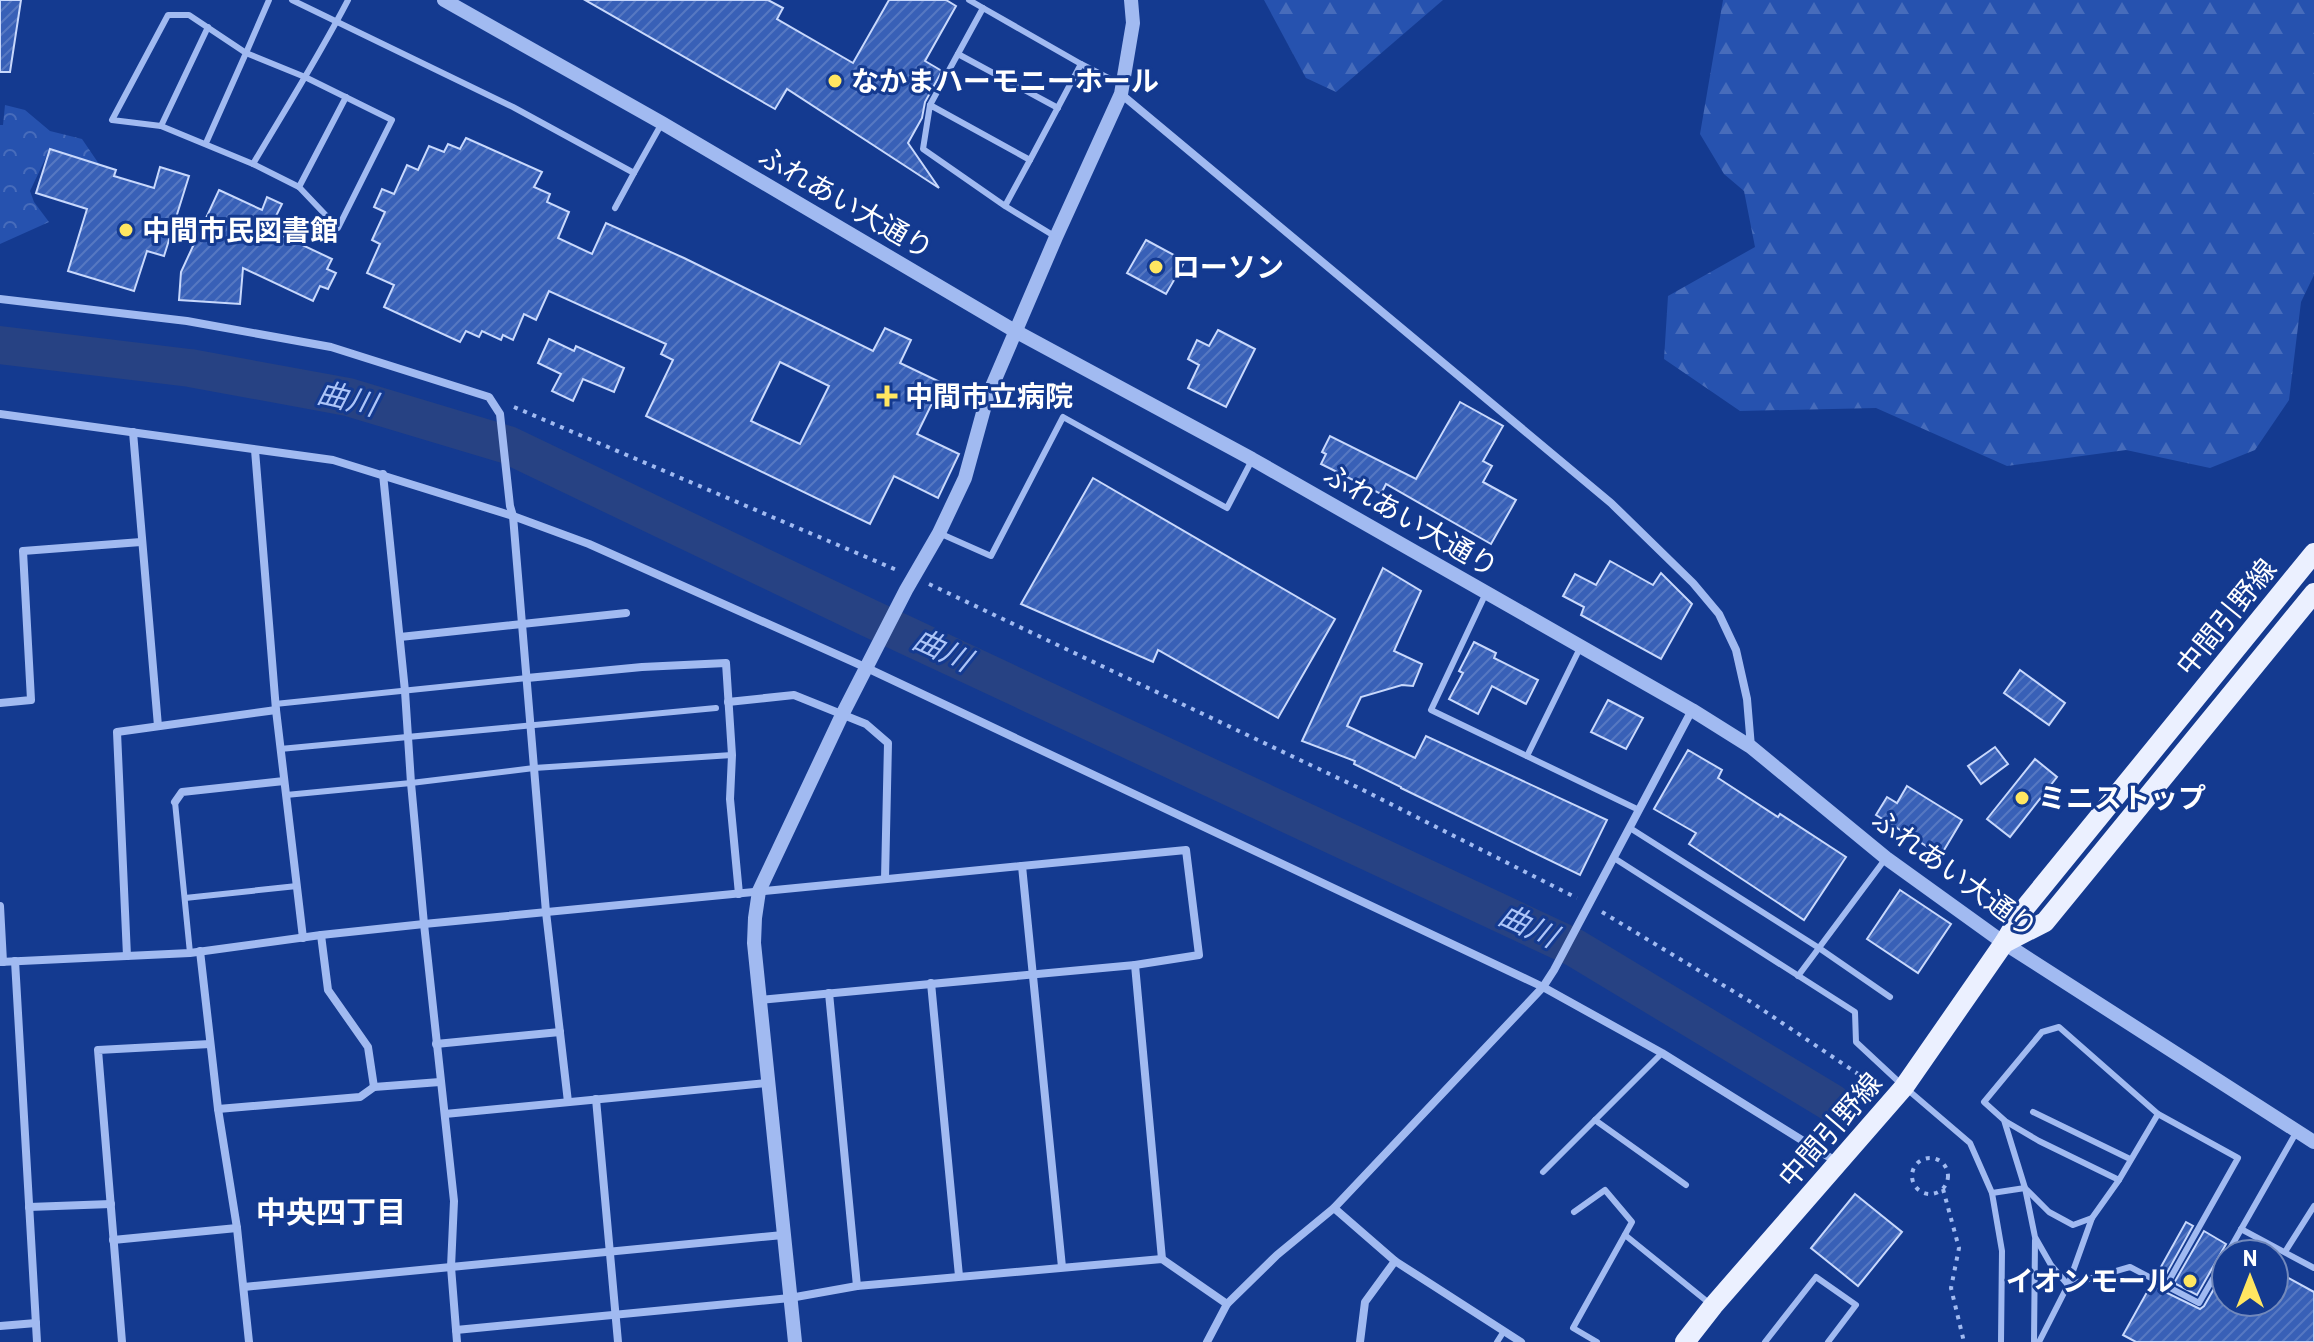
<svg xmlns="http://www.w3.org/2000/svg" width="2314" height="1342" font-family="Barlow,'Noto Sans JP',sans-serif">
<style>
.forest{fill:url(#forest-firs)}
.park{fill:url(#park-crowns)}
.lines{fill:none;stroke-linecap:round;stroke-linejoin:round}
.river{stroke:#274283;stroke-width:38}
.building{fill:url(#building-hatch);stroke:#c8d8fc;stroke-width:2;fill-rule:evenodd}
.path{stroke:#a1baf1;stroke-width:4;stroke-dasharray:4 6;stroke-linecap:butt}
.service{stroke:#a1baf1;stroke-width:6}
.minor{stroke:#a1baf1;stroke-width:8}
.tertiary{stroke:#a1baf1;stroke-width:14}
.primary{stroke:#ebf0ff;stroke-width:20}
.poi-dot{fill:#ffe661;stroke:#143a90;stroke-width:3}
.labels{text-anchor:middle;stroke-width:6;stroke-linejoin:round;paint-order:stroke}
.poi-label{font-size:28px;font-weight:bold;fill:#fff;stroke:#143a90;text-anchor:start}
.street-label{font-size:28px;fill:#fff;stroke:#143a90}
.water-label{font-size:30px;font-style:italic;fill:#adc5f8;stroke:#143a90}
.neighbourhood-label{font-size:30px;font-weight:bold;fill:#fff;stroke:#143a90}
</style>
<defs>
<pattern id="forest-firs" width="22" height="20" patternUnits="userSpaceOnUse" patternTransform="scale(2)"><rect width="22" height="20" fill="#2652af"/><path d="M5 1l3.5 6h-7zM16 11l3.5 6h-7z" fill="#476cbb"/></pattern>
<pattern id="park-crowns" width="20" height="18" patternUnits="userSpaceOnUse" patternTransform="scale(2)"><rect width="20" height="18" fill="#2652af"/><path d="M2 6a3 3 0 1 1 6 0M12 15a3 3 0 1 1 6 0" fill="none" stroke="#476cbb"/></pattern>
<pattern id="building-hatch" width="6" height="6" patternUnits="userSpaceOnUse" patternTransform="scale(2)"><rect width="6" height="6" fill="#3860b7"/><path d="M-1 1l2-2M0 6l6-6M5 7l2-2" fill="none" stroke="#5678c2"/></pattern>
</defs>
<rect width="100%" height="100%" fill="#143a90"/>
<g class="forest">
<path d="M1264 0H1443L1336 92 1306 78Z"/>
<path d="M1723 0H2314V275L2301 302 2289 400 2255 450 2210 468 2126 450 2007 466 1876 408 1740 411 1664 359 1668 296 1755 247 1744 191 1724 174 1700 134Z"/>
</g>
<path class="park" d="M5 105 25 110 50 131 82 139 99 164 50 149 30 191 34 202 49 222 0 244V125H3Z"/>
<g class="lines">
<path class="river" d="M0 345 190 368 348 397 508 445 867 617 1575 948 1832 1103"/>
</g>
<g class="building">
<path d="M0 0H21L10 72H0Z"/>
<path d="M585 0H768L783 8 777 19 853 63 889 0H946L956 6 925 61 942 71 925 102 922 118 908 143 939 188 787 89 775 109Z"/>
<path d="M466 138 542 172 534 187 550 194 547 202 569 212 558 238 592 254 606 223 684 258 873 351 885 328 911 340 900 363 942 383 917 434 959 454 938 498 894 476 870 524 646 416 673 360 661 354 666 344 549 291 536 320 524 314 513 340 503 335 501 340 482 331 479 337 466 331 460 342 384 307 394 285 367 273 380 244 372 240 385 212 374 207 382 189 394 194 407 165 418 170 429 146 444 152 448 144 460 149ZM780 362 829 386 800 444 751 421Z"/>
<path d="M50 149 116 170 114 176 154 188 160 167 189 176 164 256 147 251 134 291 68 271 87 209 36 193Z"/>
<path d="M219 190 262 210 267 197 282 204 276 216 288 222 281 235 332 259 327 269 336 273 328 289 320 286 313 301 243 268 240 304 179 300 181 272Z"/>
<path d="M1146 240 1185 261 1166 294 1127 273Z"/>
<path d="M1218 330 1255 349 1226 407 1188 388 1199 365 1188 359 1197 340 1209 346Z"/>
<path d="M549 339 574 351 576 346 624 368 614 392 583 379 573 401 552 391 561 374 538 363Z"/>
<path d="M1460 402 1503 426 1483 461 1492 466 1483 482 1516 500 1491 544 1386 484 1381 494 1321 464 1326 454 1322 452 1330 436 1416 479Z"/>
<path d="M1093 478 1335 619 1278 718 1158 650 1153 662 1021 604Z"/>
<path d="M1610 561 1653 585 1661 573 1692 604 1661 659 1581 615 1584 607 1563 596 1575 574 1596 585Z"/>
<path d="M1383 568 1421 591 1394 651 1422 664 1413 686 1402 685 1361 697 1347 726 1415 758 1426 736 1607 820 1580 875 1401 788V787L1354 764 1355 761 1302 741Z"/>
<path d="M1474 642 1496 653 1494 658 1538 680 1526 704 1492 686 1478 714 1449 699 1463 673 1459 671Z"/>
<path d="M2020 670 2065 703 2049 725 2004 693Z"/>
<path d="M1608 700 1643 718 1626 749 1591 732Z"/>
<path d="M1995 747 2008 764 1981 784 1968 766Z"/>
<path d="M1688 750 1722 770 1718 778 1778 817 1780 814 1846 857 1804 920 1689 844 1696 833 1654 809Z"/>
<path d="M2035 759 2057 777 2010 837 1987 819Z"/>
<path d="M1907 786 1962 820 1941 855 1876 815 1887 797 1897 803Z"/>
<path d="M1900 890 1951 924 1918 973 1867 939Z"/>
<path d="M1855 1194 1902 1232 1858 1286 1811 1248Z"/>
<path d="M2186 1222 2193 1226 2164 1278 2157 1274Z"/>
<path d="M2204 1231 2226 1244 2197 1295 2174 1283Z"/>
<path d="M2226 1268V1302H2274V1270L2314 1292V1342H2136L2123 1335 2151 1285 2200 1309 2204 1306Z"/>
</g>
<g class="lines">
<g class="path">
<path d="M514 407 899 571"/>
<path d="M929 584 1359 788 1577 898"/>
<path d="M1602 912 1751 1002 1867 1080"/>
<circle cx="1930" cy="1176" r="18"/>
<path d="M1943 1189 1959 1248 1951 1288 1964 1342"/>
</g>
<g class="service">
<path d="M269 0 246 53 305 77 392 120 338 228 299 187 253 164C285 110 319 56 348 0"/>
<path d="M292 0 513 107 634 173 662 123"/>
<path d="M969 0 983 8"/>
<path d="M958 54 1058 108"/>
<path d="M930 105 983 8 1081 64"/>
<path d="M161 126 208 27"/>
<path d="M206 143 246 53 189 15H168L112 120 161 126 253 164"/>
<path d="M1030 160 1081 64 1120 84"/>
<path d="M299 187 346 97"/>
<path d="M1005 206 1030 160 930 105 923 149 1005 206 1056 237"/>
<path d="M615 208 634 173"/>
<path d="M939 533 991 556 1063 417 1227 508 1252 460"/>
<path d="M1486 593 1431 710 1639 810"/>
<path d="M275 704 527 678"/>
<path d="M280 749 716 708"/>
<path d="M1527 756 1580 648"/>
<path d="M286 795 411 783 534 768 732 755"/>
<path d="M175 802 190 953"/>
<path d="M1630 828 1819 948 1890 997"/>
<path d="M1614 858 1855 1012 1856 1042 1900 1083"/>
<path d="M185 898 297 886"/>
<path d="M1798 976 1886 858"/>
<path d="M1908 1090 1970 1143 1992 1193 2002 1251 2001 1342"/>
<path d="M2033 1112 2130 1159"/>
<path d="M1595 1120 1686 1185"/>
<path d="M2005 1121 2039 1141 2119 1180"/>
<path d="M1543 1172 1662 1053"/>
<path d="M1992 1193 2025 1188 2035 1237 2051 1265 2068 1285 2130 1267 2199 1303 2226 1256"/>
<path d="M1574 1212 1605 1190 1632 1222 1573 1328 1597 1342"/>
<path d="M2092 1218 2073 1225 2049 1212 2025 1188 2004 1120 1984 1102 2042 1032 2059 1027 2158 1114 2238 1158 2166 1286"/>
<path d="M2241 1229 2314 1268"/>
<path d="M1625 1235 1709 1303"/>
<path d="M2285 1252 2314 1206"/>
<path d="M2227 1254 2297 1131"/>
<path d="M1497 1342 1504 1331"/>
<path d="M1765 1342 1816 1277 1856 1305 1828 1342"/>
<path d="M2034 1342 2035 1240"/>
<path d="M2039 1342 2068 1285 2092 1218 2119 1180 2158 1114"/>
</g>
<g class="minor">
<path d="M1121 94 1611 503 1693 583 1719 614 1736 650 1747 699 1751 747"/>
<path d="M0 299 187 321 331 347 489 397 500 414 510 506 513 516 546 912 568 1102"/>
<path d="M0 414 333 460 513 516 589 544 867 668 1543 987 1662 1053 1837 1162"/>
<path d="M133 432 158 726"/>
<path d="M255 450 276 710 303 938"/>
<path d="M383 474 405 691 411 783 424 924 454 1201 451 1267 457 1342"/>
<path d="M400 637 626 613"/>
<path d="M527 678 642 667 726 663 732 755 730 799 739 894"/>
<path d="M728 702 794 695 866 724 888 743 885 879"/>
<path d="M0 703 31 700 23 551 141 542"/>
<path d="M175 802 182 792 284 781"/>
<path d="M1022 866 1062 1267"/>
<path d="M0 906 3 962"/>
<path d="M321 935 328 990 368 1047 374 1087 440 1082"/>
<path d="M200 951 218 1109 237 1228 249 1342"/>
<path d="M127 956 117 732 276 710"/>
<path d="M15 961 37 1342"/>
<path d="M0 962 190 953 321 935 424 924 1186 850 1199 955 1135 965 759 1000"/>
<path d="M1135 965 1162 1259"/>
<path d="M931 983 959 1276"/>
<path d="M829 993 857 1286"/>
<path d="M436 1044 560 1032"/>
<path d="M596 1099 618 1342"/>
<path d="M218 1109 360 1097 374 1087"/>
<path d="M445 1114 767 1083"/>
<path d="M29 1207 111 1204"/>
<path d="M1334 1208 1395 1261 1521 1342"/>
<path d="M113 1240 237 1228"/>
<path d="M244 1287 783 1235"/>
<path d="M0 1326 36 1323"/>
<path d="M456 1330 790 1298 857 1286 1162 1259 1227 1304"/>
<path d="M122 1342 98 1050 210 1044"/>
<path d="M1207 1342 1227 1304 1277 1255 1334 1208 1543 987 1554 970 1692 710"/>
<path d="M1360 1342 1365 1302 1395 1261"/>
</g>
<g class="tertiary">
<path d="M444 0 662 123 1015 331 1252 459 1692 710 1751 747 1886 858 2004 943 2314 1142"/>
<path d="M795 1342 754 943 755 918 759 891 842 715 906 590 939 533 965 478 987 398 1056 237 1121 94 1133 23 1131 0"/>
</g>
<g class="primary">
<path d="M2004 943 2045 922 2314 593"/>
<path d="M1685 1342 1713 1306 1904 1087 2004 943 2024 909 2314 553"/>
</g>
</g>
<g class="poi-dot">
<circle cx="835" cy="81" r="8"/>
<circle cx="126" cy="230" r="8"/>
<circle cx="1156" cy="267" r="8"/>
<path d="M883 384h8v8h8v8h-8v8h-8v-8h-8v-8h8z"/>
<circle cx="2022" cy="798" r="8"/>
<circle cx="2190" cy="1281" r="8"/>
</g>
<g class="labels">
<g class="poi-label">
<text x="851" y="91">なかまハーモニーホール</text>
<text x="142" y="240">中間市民図書館</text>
<text x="1172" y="277">ローソン</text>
<text x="905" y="406">中間市立病院</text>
<text x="2038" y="808">ミニストップ</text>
<text x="2174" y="1291" text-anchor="end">イオンモール</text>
</g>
<g class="street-label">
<text transform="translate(846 202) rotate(30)" y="10">ふれあい大通り</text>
<text transform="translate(1411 520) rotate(30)" y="10">ふれあい大通り</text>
<text transform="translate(2226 617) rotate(-51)" y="10">中間引野線</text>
<text transform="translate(1955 873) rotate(36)" y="10">ふれあい大通り</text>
<text transform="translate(1830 1130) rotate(-49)" y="10">中間引野線</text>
</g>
<g class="water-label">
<text transform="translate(347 399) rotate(13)" y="10">曲川</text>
<text transform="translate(942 650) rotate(25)" y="10">曲川</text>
<text transform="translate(1528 926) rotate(25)" y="10">曲川</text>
</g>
<g class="neighbourhood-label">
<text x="331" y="1223">中央四丁目</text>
</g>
</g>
<g transform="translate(2250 1278)"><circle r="38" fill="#143a90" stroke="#7289bc" stroke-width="2"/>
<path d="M0-6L14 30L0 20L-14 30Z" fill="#ffe661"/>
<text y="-12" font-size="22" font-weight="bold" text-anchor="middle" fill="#ffffff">N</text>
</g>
</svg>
